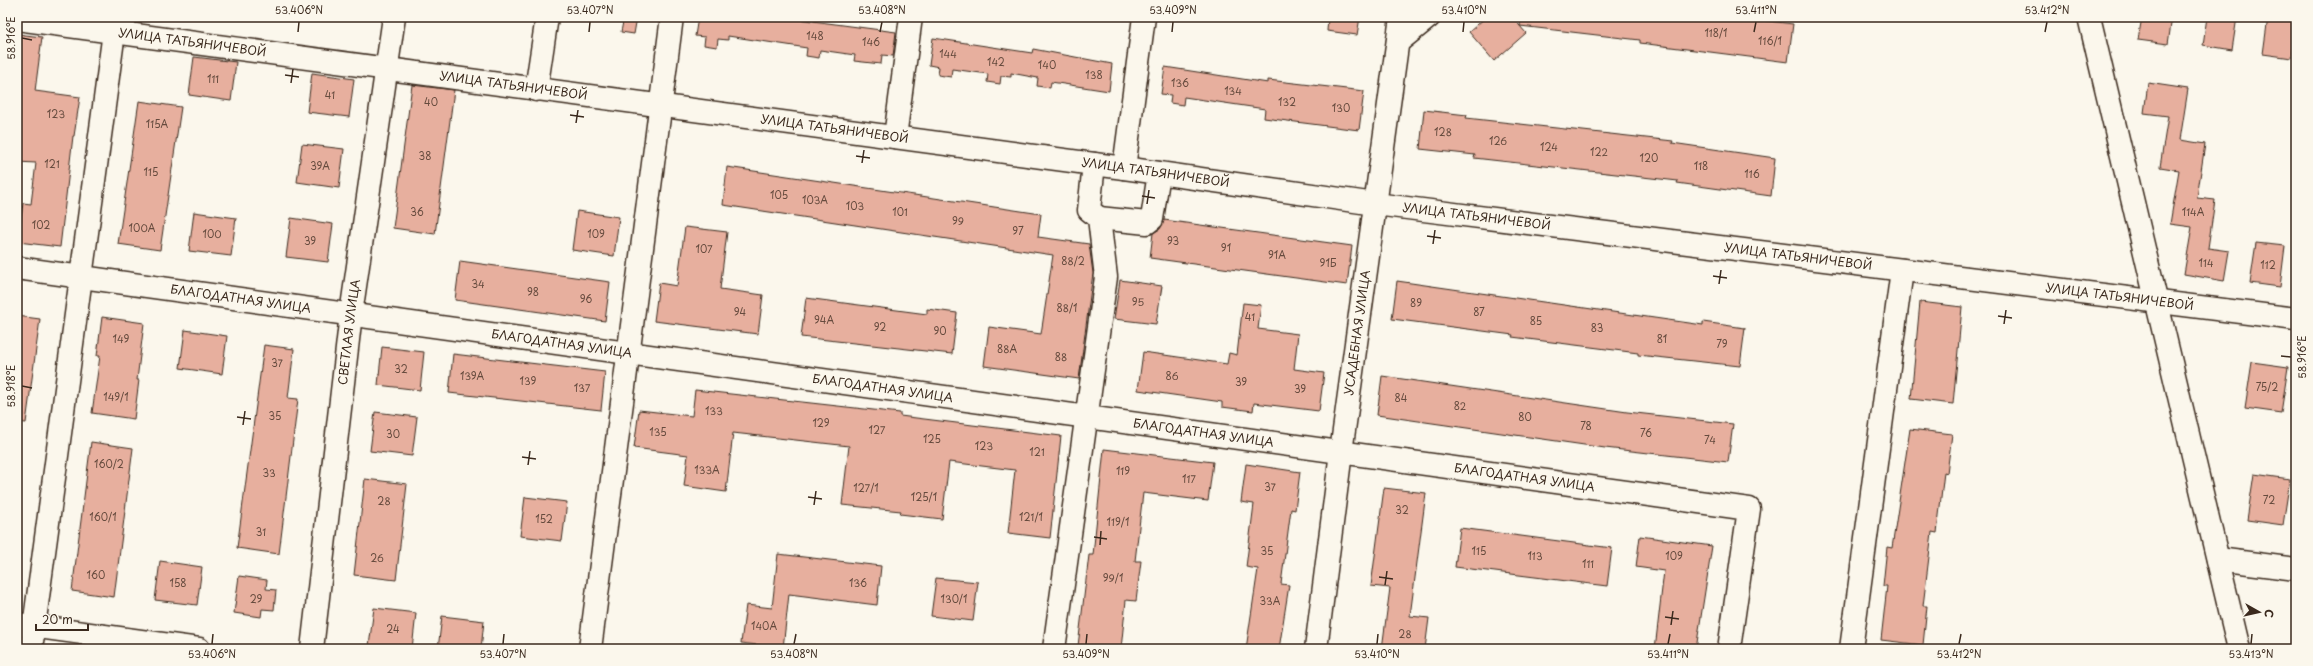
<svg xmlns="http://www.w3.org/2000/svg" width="2313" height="666" font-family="'Playpen Sans',sans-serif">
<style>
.building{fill:#e7af9e;stroke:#3b2a1e}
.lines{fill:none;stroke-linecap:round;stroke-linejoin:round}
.minor-casing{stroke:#3b2a1e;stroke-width:25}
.minor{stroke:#fbf7ec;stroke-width:22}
.ticks{fill:none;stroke:#3b2a1e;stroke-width:1.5}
.labels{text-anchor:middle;stroke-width:3;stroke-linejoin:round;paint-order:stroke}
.number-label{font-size:10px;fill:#664b3e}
.street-label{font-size:12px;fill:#3b2a1e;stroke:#fbf7ec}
.neatline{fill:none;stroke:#3b2a1e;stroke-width:1.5}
.ticks-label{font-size:10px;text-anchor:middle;fill:#3b2a1e}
</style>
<rect width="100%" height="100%" fill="#fbf7ec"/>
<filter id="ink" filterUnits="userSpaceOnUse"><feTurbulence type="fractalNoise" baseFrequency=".025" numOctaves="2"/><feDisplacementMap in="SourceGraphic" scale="8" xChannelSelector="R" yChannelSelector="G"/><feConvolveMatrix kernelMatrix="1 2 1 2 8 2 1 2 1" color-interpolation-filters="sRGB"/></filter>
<g filter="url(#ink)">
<g class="building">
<path d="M624 17H637L634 34 621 32Z"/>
<path d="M698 17H782L896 32 893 56 882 55 881 64 854 61 855 55 820 50 819 58 806 56 807 48 728 36V40L718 39 717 47 704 45 705 37 695 36Z"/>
<path d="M1328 17H1360L1357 35 1327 31Z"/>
<path d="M1486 17H1512L1526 33 1494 61 1469 32Z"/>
<path d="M1521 17H1735L1793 24 1788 62 1640 43V40L1520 26Z"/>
<path d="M2142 17H2172L2168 44 2138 40Z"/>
<path d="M2207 17H2237L2232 50 2203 45Z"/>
<path d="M2268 17H2296L2292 58 2263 54Z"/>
<path d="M17 34 42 37 35 91 80 97 74 136H73L60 247 18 242 23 203 31 204 36 163 17 162Z"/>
<path d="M933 38 1032 53 1033 49 1112 64 1109 91 1051 82 1050 88 1037 86 1038 78 1011 73V77L1001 76 1000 84 987 82 988 74 952 69 951 77 938 75 939 67 929 65Z"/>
<path d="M194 57 236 62 231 101 189 95Z"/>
<path d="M1165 67 1268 83V80L1364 91 1359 130 1264 118 1265 109 1184 97 1183 105 1170 103 1171 95 1161 94Z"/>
<path d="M312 73 354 79 349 117 307 112Z"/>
<path d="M2148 83 2188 89 2180 140 2205 144 2197 198 2215 200 2208 248 2229 251 2224 281 2184 274 2192 227 2170 224 2179 170 2160 167 2168 116 2144 113Z"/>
<path d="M412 85 454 90 435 234 393 228Z"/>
<path d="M139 101 181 107 160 250 118 244Z"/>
<path d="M1424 110 1467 115 1466 118 1673 141 1672 143 1775 158 1771 196 1677 183 1678 181 1474 158 1475 155 1420 149Z"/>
<path d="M302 144 344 149 339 188 297 182Z"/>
<path d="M727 167 1041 214 1038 237 1089 244 1093 273 1079 379 984 366 989 327 1041 334 1053 255 723 205Z"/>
<path d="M577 211 619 217 614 256 572 250Z"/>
<path d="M194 212 236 218 231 256 189 251Z"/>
<path d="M291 218 333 224 328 262 286 257Z"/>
<path d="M1164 220 1352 246 1347 285 1150 258 1153 233 1160 229Z"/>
<path d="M685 227 727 232 720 289 763 295 758 334 654 321 659 283 677 286Z"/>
<path d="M2256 243 2285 246 2280 287 2250 283Z"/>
<path d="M460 261 610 282 605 321 455 300Z"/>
<path d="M1120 280 1162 286 1156 324 1114 319Z"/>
<path d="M1397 281 1703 325V322L1745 328 1740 366 1638 355V353L1512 337 1513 335 1392 319Z"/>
<path d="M806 298 927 314V309L957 313 952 354 801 337Z"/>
<path d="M1920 302 1962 307 1953 404 1911 399Z"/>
<path d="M1243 303 1261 305 1258 329 1298 334 1294 369 1324 373 1319 411 1254 403 1253 411 1222 407V402L1138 390 1143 352 1227 364 1229 353 1237 355Z"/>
<path d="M17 316 40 319 26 423 17 422Z"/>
<path d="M102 317 144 323 137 380H139L134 419 92 413 100 356H97Z"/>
<path d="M185 330 227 336 222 374 180 368Z"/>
<path d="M264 345 294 349 288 398 298 399 279 554 237 548Z"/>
<path d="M382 347 424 352 420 390 378 385Z"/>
<path d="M453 354 605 372 601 410 449 393Z"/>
<path d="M2252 362 2288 367 2281 413 2245 408Z"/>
<path d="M1382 376 1627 412 1733 424 1728 462 1605 448 1377 415Z"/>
<path d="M695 390 900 413V416L1061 436 1050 538 1008 533 1015 470 949 462 942 519 900 514 901 511 842 505 849 446 733 433 726 492 684 486 688 455 634 448 639 410 692 416Z"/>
<path d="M375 412 417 417 412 456 370 451Z"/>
<path d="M1910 429 1952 434 1947 473 1944 472 1937 533 1932 532 1923 606H1927L1923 645 1881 640 1887 586H1883L1887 547 1892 548Z"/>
<path d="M91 442 133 448 114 597 72 591Z"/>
<path d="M1104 449 1213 462 1208 501 1143 493 1135 561H1141L1136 601 1126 600 1121 649 1078 646 1089 555H1093Z"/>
<path d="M1246 464 1300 472 1295 510 1291 509 1281 584 1289 585 1279 649H1246L1258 569 1246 567 1254 504 1241 502Z"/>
<path d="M2254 474 2290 479 2283 525 2247 520Z"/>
<path d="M365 479 407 484 396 580 354 575Z"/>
<path d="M1384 488 1426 493 1410 616 1429 618 1425 649H1382L1390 588 1371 586Z"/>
<path d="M525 497 567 502 562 541 520 536Z"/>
<path d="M1460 528 1612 548 1607 586 1455 567Z"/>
<path d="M1640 536 1712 546 1696 649H1655L1664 571 1636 567Z"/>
<path d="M778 554 881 566 877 605 789 594 783 648 741 643 746 605 772 608Z"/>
<path d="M160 561 202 567 197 605 155 600Z"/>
<path d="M239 576 267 580 266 589 276 590 274 610 262 609 261 617 234 613Z"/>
<path d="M936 578 978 582 973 621 931 616Z"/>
<path d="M374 608 416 613 412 649 369 646Z"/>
<path d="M442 616 484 621 481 649H438Z"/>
</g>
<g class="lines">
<g class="minor-casing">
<g id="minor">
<path d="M2089 17 2239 649"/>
<path id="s1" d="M17 19 1124 168 1375 204 2296 319"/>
<path d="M1398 42 1429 17"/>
<path d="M536 90 547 17"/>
<path d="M895 137 911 17"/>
<path d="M1124 168 1144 17"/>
<path d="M1099 218 1147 223 1152 219 1159 173"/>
<path id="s2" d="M17 268 1749 509 1729 649"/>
<path d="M2218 559 2296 569"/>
<path d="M17 624 199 649"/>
<path d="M31 649 116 17"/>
<path id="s3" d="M312 649 351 314 394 17"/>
<path d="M590 649 672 17"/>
<path d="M1054 649 1106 277 1099 218 1089 210 1094 164"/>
<path id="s4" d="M1316 649 1341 452 1401 17"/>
<path d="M1851 649 1902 270"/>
</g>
</g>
<use href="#minor" class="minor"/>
</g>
</g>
<path class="ticks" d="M298 32 299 22M589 32 590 22M880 32 882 22M1172 32 1173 22M1463 32 1464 22M1754 32 1756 22M2045 32 2047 22M22 38 32 40M285 75 299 77M291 83 293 69M570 115 584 117M576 123 578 110M856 156 870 158M862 163 864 150M1142 196 1155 198M1147 204 1149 190M1427 236 1441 238M1433 244 1435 230M1713 276 1727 278M1719 284 1721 270M1998 316 2012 318M2004 324 2006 310M2281 356 2291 357M22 386 32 388M237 417 251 419M243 425 245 411M522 457 536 459M528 465 530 451M808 497 822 499M814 505 816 491M1094 537 1107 539M1100 545 1101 531M1379 577 1393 579M1385 585 1387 571M1665 617 1679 619M1671 625 1673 611M212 644 213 634M503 644 504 634M794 644 796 634M1086 644 1087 634M1377 644 1378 634M1668 644 1670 634M1959 644 1961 634M2251 644 2252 634"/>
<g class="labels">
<g class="number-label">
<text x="1716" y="37">118/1</text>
<text x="815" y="40">148</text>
<text x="1770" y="45">116/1</text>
<text x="871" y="46">146</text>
<text x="948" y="58">144</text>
<text x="996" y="66">142</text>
<text x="1047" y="69">140</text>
<text x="1094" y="79">138</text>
<text x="213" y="83">111</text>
<text x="1180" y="87">136</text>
<text x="1233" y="95">134</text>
<text x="330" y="99">41</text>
<text x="431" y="106">40</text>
<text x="1287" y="106">132</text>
<text x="1341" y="112">130</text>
<text x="56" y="118">123</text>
<text x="157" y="128">115А</text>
<text x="1443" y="136">128</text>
<text x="1498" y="145">126</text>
<text x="1549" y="151">124</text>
<text x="1599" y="156">122</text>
<text x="425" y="160">38</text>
<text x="1649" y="162">120</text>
<text x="52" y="168">121</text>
<text x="320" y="170">39А</text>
<text x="1701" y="170">118</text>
<text x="151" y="176">115</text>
<text x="1752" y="178">116</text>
<text x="779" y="199">105</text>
<text x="815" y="204">103А</text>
<text x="855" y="210">103</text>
<text x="417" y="216">36</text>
<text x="900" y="216">101</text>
<text x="2193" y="216">114А</text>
<text x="958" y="225">99</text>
<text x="41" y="229">102</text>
<text x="142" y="232">100А</text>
<text x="1018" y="235">97</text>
<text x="212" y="238">100</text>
<text x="596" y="238">109</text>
<text x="310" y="245">39</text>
<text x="1173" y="245">93</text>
<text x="1226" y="252">91</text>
<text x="704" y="253">107</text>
<text x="1277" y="259">91А</text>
<text x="1073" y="265">88/2</text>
<text x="1328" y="267">91Б</text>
<text x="2206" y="267">114</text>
<text x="2268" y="269">112</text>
<text x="478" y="288">34</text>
<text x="533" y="296">98</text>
<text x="586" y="303">96</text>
<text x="1138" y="306">95</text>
<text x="1416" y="307">89</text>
<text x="1067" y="312">88/1</text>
<text x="740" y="316">94</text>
<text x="1479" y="316">87</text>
<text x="1250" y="321">41</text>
<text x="824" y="324">94А</text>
<text x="1536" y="325">85</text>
<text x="880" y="331">92</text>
<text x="1597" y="332">83</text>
<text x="940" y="335">90</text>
<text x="121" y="343">149</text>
<text x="1662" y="343">81</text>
<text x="1722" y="348">79</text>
<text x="1007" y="353">88А</text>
<text x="1061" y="361">88</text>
<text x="277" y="367">37</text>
<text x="401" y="373">32</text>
<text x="472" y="380">139А</text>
<text x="1172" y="380">86</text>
<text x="528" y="385">139</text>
<text x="1241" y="386">39</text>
<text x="2267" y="391">75/2</text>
<text x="582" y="392">137</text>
<text x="1300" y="393">39</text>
<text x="116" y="401">149/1</text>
<text x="1401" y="402">84</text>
<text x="1460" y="410">82</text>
<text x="714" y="415">133</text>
<text x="275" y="420">35</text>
<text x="1525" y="421">80</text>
<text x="821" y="427">129</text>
<text x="1586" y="430">78</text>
<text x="877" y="434">127</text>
<text x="658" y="436">135</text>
<text x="1646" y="437">76</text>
<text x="393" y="438">30</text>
<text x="932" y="443">125</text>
<text x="1710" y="444">74</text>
<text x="984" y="450">123</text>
<text x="1037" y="456">121</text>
<text x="109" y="468">160/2</text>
<text x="707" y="474">133А</text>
<text x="1123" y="475">119</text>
<text x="269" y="477">33</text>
<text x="1189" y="483">117</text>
<text x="1270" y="491">37</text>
<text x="866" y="492">127/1</text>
<text x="924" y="501">125/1</text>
<text x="2269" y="504">72</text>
<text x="384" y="505">28</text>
<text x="1402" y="514">32</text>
<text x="103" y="521">160/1</text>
<text x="1031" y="521">121/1</text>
<text x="544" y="523">152</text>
<text x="1118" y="526">119/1</text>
<text x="261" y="536">31</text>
<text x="1267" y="555">35</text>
<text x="1479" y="555">115</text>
<text x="1535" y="560">113</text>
<text x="1674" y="560">109</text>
<text x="377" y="562">26</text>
<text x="1588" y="568">111</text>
<text x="96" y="579">160</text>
<text x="1113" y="582">99/1</text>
<text x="178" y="587">158</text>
<text x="858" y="587">136</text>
<text x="256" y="603">29</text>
<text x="954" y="603">130/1</text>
<text x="1270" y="605">33А</text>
<text x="764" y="630">140А</text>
<text x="393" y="633">24</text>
<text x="1405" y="638">28</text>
</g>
<g class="street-label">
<text dy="4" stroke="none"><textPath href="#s1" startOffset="177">УЛИЦА ТАТЬЯНИЧЕВОЙ</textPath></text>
<text dy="4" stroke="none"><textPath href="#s1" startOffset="501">УЛИЦА ТАТЬЯНИЧЕВОЙ</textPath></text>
<text dy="4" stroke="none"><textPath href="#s1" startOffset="825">УЛИЦА ТАТЬЯНИЧЕВОЙ</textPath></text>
<text dy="4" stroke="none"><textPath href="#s1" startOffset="1149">УЛИЦА ТАТЬЯНИЧЕВОЙ</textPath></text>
<text dy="4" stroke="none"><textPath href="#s1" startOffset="1473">УЛИЦА ТАТЬЯНИЧЕВОЙ</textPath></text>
<text dy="4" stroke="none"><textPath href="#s1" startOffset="1797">УЛИЦА ТАТЬЯНИЧЕВОЙ</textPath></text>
<text dy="4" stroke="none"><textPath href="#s1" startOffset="2121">УЛИЦА ТАТЬЯНИЧЕВОЙ</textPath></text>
<text dy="4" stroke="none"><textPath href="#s2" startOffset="226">БЛАГОДАТНАЯ УЛИЦА</textPath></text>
<text dy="4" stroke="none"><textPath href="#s3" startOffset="319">СВЕТЛАЯ УЛИЦА</textPath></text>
<text dy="4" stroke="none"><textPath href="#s4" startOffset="319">УСАДЕБНАЯ УЛИЦА</textPath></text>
<text dy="4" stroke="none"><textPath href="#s2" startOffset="550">БЛАГОДАТНАЯ УЛИЦА</textPath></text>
<text dy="4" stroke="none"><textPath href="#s2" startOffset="874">БЛАГОДАТНАЯ УЛИЦА</textPath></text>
<text dy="4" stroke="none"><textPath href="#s2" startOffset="1198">БЛАГОДАТНАЯ УЛИЦА</textPath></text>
<text dy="4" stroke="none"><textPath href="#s2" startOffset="1522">БЛАГОДАТНАЯ УЛИЦА</textPath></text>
</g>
</g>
<rect width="2313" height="666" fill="none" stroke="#fbf7ec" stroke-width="44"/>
<g transform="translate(2259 612) rotate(98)" stroke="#fbf7ec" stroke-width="3" paint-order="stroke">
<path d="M0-3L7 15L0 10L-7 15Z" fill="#3b2a1e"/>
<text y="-6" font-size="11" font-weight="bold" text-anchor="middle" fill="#3b2a1e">С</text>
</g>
<path d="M36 624v6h52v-6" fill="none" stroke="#3b2a1e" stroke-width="2"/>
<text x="42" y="624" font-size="12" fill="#3b2a1e" stroke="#fbf7ec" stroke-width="3" paint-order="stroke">20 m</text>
<rect x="22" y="22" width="2269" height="622" class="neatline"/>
<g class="ticks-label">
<text x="299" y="14">53.406°N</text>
<text x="590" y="14">53.407°N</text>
<text x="882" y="14">53.408°N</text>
<text x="1173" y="14">53.409°N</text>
<text x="1464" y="14">53.410°N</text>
<text x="1756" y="14">53.411°N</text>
<text x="2047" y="14">53.412°N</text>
<text transform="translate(11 38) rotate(-90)" y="4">58.916°E</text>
<text transform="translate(2302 357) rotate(-90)" y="4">58.916°E</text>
<text transform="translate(11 386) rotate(-90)" y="4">58.918°E</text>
<text x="212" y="658">53.406°N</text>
<text x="503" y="658">53.407°N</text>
<text x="794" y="658">53.408°N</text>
<text x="1086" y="658">53.409°N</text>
<text x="1377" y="658">53.410°N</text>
<text x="1668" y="658">53.411°N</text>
<text x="1959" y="658">53.412°N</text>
<text x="2251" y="658">53.413°N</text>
</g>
</svg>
